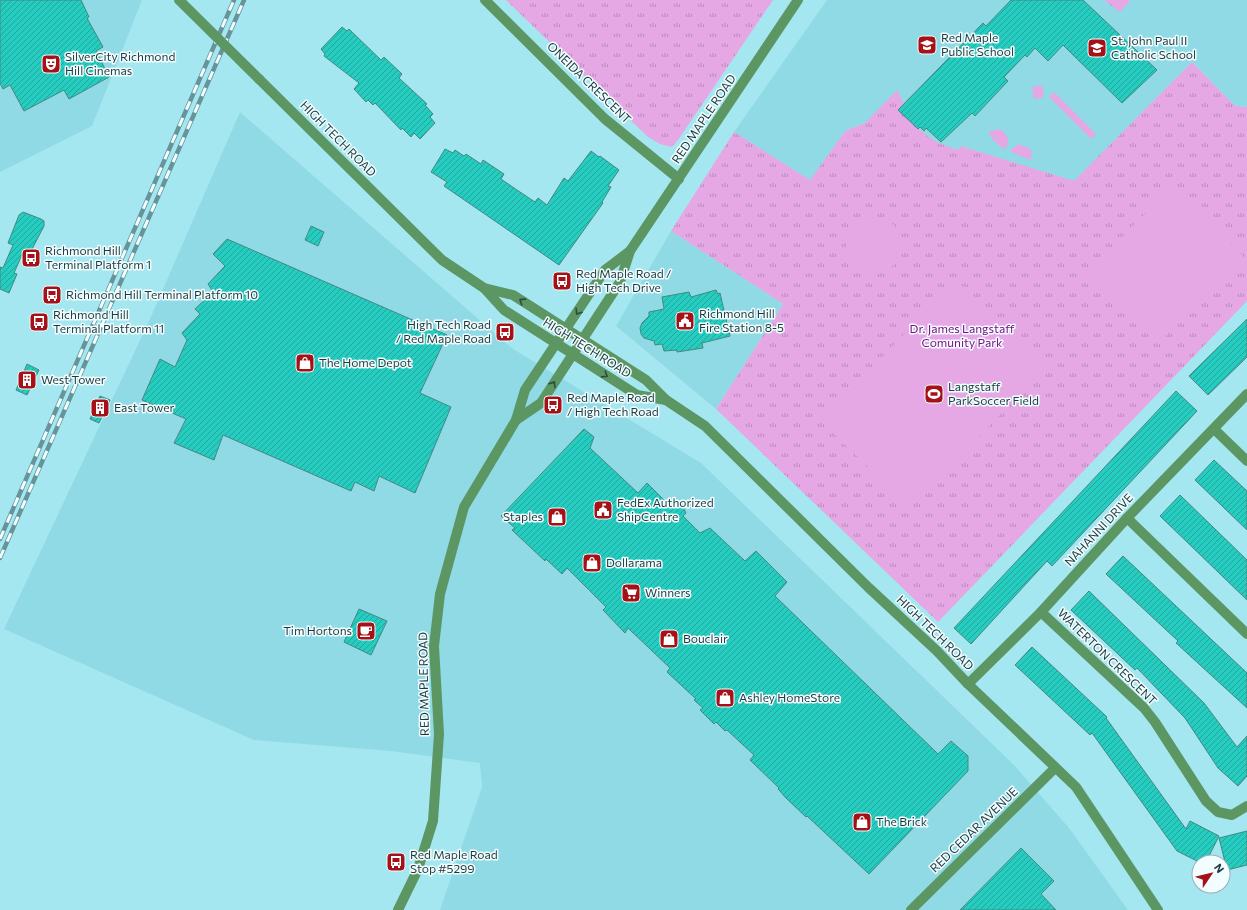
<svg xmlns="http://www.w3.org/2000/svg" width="1247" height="910" font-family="Commissioner,sans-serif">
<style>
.built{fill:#8fdae5}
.grass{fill:url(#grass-tufts)}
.pitch{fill:#e5a8e4}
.building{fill:url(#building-hatch);stroke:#478881}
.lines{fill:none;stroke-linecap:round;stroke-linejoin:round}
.minor{stroke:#5c9663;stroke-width:10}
.rail-casing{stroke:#65959b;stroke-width:4.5}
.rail{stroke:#f1fdff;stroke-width:3;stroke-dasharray:9;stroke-linecap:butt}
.minor-bridge{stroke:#5c9663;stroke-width:10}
.oneway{stroke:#2a4c45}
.labels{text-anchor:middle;stroke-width:3;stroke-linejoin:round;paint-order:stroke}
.poi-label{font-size:12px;fill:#1e393d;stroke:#f1fdff;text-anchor:start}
.street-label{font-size:12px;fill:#1e393d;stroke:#f1fdff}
.park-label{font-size:12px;fill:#800e84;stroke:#f1fdff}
</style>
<defs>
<pattern id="grass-tufts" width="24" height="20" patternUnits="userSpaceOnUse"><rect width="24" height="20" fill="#e5a8e4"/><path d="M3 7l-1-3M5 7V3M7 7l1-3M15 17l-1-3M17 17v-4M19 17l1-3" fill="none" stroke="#b98aba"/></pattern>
<pattern id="building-hatch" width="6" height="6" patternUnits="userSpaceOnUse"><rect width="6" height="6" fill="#25ccbf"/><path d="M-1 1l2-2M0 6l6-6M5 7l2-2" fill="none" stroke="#1fa79c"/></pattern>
</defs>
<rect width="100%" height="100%" fill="#a5e7f0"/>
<g class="built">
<path d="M0 0H142L92 126 0 172Z"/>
<path d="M827 0H1104L1120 11 1131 0H1247V107L1235 106 1192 62 1074 182 961 146 957 150 934 142 916 127 897 91 865 123 845 131 810 181 734 132Z"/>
<path d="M240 112 513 349 701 463 1015 766 1069 828 1128 910H440L482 787 480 763 391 751 254 740 4 629 150 319Z"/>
<path d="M671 231 783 304 716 409 616 326Z"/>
</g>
<g class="grass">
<path d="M506 0H773L678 140 672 147 660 144 648 137Z"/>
<path d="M1104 0H1131L1120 12Z"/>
<path d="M1192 62 1235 106 1247 107V301L938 622 716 409 783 304 671 231 734 132 810 180 845 131 865 123 897 90C916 127 916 135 957 150L961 146 1074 181Z"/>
</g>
<g class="pitch">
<path d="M1042 85 1044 97 1034 99 1032 87Z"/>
<path d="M1054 92 1096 134 1091 139 1049 97Z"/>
<path d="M999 129C1007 133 1012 142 1004 149L995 142 988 132Z"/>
<path d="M1019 144 1030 149 1032 152 1031 160 1013 153 1010 150Z"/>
<path d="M1172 186 1243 256 1158 344 1086 274Z"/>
<circle cx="874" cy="245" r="28"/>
<path d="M956 280 1046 367 910 508 821 421Z"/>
</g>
<g class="building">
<path d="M0 0H81L89 17 87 18 103 47 96 51 109 77 69 99 64 90 24 111 10 85 3 89 0 83Z"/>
<path d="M1011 0H1083L1157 70 1122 103 1063 45 1048 61 1035 48 1027 57 1025 55 1004 77 1008 81 975 116 972 113 941 142 926 128 924 131 920 127 918 129 898 110 983 23 986 26Z"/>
<path d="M342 27 347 31 349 29 381 60 384 57 402 74 399 78 427 104 425 105 433 114 430 117 435 123 420 139 414 133 411 137 402 128 401 130 375 103 373 105 368 100 366 102 354 89 359 83 324 56 325 54 321 49Z"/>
<path d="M445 149 453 153 455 150 464 156 466 154 481 164 483 160 504 174 501 179 517 190 535 202 538 198 547 205 564 178 568 181 591 151 599 157 600 156 619 170 608 186 611 187 602 202 603 203 559 265 444 186 447 182 431 172Z"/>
<path d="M23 212 41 219 44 221V226L30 253 24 250 14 273 17 274 9 293 0 289V267L3 268 13 245 8 243 19 215Z"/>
<path d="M311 226 324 232 318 246 305 240Z"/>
<path d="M227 239 447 335 420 393 451 407 415 493 379 476 374 491 355 482 351 491 223 435 214 460 174 443 186 419 142 400 160 359 175 367 187 340 182 333 200 314 195 309 213 292 208 284 225 266 213 254Z"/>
<path d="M716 290 718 294 720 293 730 336 702 343 703 348 677 352V350L664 351 662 344 655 345 654 341 644 338 641 334 640 328 642 323 649 316V312L664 309 662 297 689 292 691 297Z"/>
<path d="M1247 319V357L1208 395 1189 376Z"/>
<path d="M27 364 39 370 27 395 16 390Z"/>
<path d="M1176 391 1197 411 1052 566 1047 561 971 644 954 628Z"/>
<path d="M100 396 110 400 99 423 90 419Z"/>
<path d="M584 429 594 437 590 448 638 493 647 483 672 508 681 503 686 513 683 516 700 533 710 528 745 561 756 551 787 582 775 596 938 754 951 741 968 756V771L869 874 807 816 806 817 786 798 778 789 779 788 750 760 754 755 727 730 725 731 716 722 714 724 700 710 703 708 694 700 696 699 667 672 670 668 628 628 625 633 603 610 606 607 567 568 562 574 546 559 545 561 512 530 515 528 501 516Z"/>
<path d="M1214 460 1247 491V530L1195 480Z"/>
<path d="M1180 495 1247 560V600L1160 516Z"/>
<path d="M1123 556 1247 673V708L1176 643 1178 641 1106 574Z"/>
<path d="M1089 591 1204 703 1237 747 1247 736V776L1238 786 1218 768 1185 718 1137 668 1135 670 1071 610Z"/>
<path d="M359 609 387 621 371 655 344 642Z"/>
<path d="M1032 647 1107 717 1106 718 1186 829 1190 821 1219 836 1206 862H1199L1177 851 1092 733 1090 735 1015 665Z"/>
<path d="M1247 831V865L1227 870 1219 838Z"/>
<path d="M1021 848 1054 881 1041 894 1056 910H960Z"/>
</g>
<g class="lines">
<g class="minor">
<path d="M485 0 605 119 679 179"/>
<path d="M259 79 442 260 484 288 504 310 637 395 666 400"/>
<path d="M484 288 513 295 646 380 666 400 705 426 869 588 937 651 968 684 1076 787 1158 910"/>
<path d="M516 420 541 403 620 282 630 251 798 0"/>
<path d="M1214 429 1247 461"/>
<path d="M1127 518 1247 634"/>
<path d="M1041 612 1144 708 1155 722 1206 801 1218 812 1232 815 1247 806"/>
<path d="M968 684 1041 612 1127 518 1247 394"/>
<path d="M398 910 418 869 433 821 439 734 434 646 440 594 464 507 516 420 525 390 605 270 630 251"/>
<path d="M911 910 1055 768"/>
</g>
<g class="rail-casing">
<g id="rail">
<path d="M0 539 234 0"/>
<path d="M0 558 244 0"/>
</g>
</g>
<use href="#rail" class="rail"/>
<path class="minor-bridge" d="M179 0 259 79"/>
</g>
<defs><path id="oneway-chevron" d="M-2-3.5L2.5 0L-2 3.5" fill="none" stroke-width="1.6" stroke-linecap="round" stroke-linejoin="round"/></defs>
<g class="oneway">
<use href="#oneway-chevron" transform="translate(522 301) rotate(-147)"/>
<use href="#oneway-chevron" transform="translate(578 312) rotate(123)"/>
<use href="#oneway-chevron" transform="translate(605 375) rotate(32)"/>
<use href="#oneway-chevron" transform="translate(553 384) rotate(-58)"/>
</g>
<defs>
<g id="school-square" transform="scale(1)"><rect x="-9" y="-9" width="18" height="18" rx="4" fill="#a61017" stroke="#f1fdff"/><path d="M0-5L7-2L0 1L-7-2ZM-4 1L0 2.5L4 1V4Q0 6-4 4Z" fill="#fff"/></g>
<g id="theatre-square" transform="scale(1)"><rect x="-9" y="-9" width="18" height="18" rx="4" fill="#a61017" stroke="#f1fdff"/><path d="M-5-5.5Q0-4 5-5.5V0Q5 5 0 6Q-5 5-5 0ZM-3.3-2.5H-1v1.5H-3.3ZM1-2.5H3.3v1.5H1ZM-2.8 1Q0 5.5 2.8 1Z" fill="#fff"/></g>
<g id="bus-square" transform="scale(1)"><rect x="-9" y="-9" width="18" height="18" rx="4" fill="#a61017" stroke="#f1fdff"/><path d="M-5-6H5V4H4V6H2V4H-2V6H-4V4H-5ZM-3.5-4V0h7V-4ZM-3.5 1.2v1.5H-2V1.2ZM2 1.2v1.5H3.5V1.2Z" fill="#fff"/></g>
<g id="civic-square" transform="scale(1)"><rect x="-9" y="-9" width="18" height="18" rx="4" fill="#a61017" stroke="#f1fdff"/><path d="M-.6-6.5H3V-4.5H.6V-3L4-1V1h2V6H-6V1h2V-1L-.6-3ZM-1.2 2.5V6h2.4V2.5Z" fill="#fff"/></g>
<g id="shop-square" transform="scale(1)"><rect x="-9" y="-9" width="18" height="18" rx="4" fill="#a61017" stroke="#f1fdff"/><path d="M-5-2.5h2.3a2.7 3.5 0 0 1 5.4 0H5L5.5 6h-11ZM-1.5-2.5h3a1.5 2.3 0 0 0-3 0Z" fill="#fff"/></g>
<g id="building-square" transform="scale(1)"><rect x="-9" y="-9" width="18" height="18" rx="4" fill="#a61017" stroke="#f1fdff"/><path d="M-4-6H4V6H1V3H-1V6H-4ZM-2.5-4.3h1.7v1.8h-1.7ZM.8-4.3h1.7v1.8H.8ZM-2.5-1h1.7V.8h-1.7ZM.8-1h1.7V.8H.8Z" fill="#fff"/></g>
<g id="stadium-square" transform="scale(1)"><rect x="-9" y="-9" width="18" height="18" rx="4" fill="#a61017" stroke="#f1fdff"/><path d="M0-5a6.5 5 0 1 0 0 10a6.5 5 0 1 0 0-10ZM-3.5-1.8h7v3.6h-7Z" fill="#fff"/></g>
<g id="supermarket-square" transform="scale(1)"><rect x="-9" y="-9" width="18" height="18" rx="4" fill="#a61017" stroke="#f1fdff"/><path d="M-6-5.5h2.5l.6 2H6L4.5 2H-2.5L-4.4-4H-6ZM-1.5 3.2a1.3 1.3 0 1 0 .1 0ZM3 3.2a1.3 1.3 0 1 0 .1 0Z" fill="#fff"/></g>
<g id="cafe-square" transform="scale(1)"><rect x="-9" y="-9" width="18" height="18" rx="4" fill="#a61017" stroke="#f1fdff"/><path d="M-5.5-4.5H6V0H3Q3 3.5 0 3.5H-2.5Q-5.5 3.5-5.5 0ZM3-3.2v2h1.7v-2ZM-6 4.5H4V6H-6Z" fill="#fff"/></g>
</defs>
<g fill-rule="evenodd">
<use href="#school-square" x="927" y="45"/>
<use href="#school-square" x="1097" y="48"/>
<use href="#theatre-square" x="51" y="64"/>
<use href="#bus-square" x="31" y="258"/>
<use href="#bus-square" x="562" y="281"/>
<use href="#bus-square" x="52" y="295"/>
<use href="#civic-square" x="685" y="321"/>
<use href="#bus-square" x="39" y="322"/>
<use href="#bus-square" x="505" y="332"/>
<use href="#shop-square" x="305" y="363"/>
<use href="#building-square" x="27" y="380"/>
<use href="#stadium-square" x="934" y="394"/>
<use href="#bus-square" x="553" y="405"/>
<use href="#building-square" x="100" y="408"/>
<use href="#civic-square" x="603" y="510"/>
<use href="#shop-square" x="557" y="517"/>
<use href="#shop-square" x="592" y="563"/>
<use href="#supermarket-square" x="631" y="593"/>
<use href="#cafe-square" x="366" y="631"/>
<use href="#shop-square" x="669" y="639"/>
<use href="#shop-square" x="725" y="698"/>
<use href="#shop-square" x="862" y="822"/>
<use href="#bus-square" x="396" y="862"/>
</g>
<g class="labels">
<g class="poi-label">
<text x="941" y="42">Red Maple<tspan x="941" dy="14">Public School</tspan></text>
<text x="1111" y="45">St. John Paul II<tspan x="1111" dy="14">Catholic School</tspan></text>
<text x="65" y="61">SilverCity Richmond<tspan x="65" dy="14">Hill Cinemas</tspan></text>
<text x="45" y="255">Richmond Hill<tspan x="45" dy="14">Terminal Platform 1</tspan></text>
<text x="576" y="278">Red Maple Road /<tspan x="576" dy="14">High Tech Drive</tspan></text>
<text x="66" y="299">Richmond Hill Terminal Platform 10</text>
<text x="699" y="318">Richmond Hill<tspan x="699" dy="14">Fire Station 8-5</tspan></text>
<text x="53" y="319">Richmond Hill<tspan x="53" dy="14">Terminal Platform 11</tspan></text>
<text x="491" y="329" text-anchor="end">High Tech Road<tspan x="491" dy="14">/ Red Maple Road</tspan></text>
<text x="319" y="367">The Home Depot</text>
<text x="41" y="384">West Tower</text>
<text x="948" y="391">Langstaff<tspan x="948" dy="14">ParkSoccer Field</tspan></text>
<text x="567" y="402">Red Maple Road<tspan x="567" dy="14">/ High Tech Road</tspan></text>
<text x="114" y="412">East Tower</text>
<text x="617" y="507">FedEx Authorized<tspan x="617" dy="14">ShipCentre</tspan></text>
<text x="543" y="521" text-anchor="end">Staples</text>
<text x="606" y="567">Dollarama</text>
<text x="645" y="597">Winners</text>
<text x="352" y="635" text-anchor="end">Tim Hortons</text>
<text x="683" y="643">Bouclair</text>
<text x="739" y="702">Ashley HomeStore</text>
<text x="876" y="826">The Brick</text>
<text x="410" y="859">Red Maple Road<tspan x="410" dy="14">Stop #5299</tspan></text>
</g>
<g class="street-label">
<text transform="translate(589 83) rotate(44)" y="4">ONEIDA CRESCENT</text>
<text transform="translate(704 119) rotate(-56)" y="4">RED MAPLE ROAD</text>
<text transform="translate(338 139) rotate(45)" y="4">HIGH TECH ROAD</text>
<text transform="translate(587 348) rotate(32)" y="4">HIGH TECH ROAD</text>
<text transform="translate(1099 530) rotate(-47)" y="4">NAHANNI DRIVE</text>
<text transform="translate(935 633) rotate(44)" y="4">HIGH TECH ROAD</text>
<text transform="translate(1107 657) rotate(44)" y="4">WATERTON CRESCENT</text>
<text transform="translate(424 684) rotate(-91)" y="4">RED MAPLE ROAD</text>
<text transform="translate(974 830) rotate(-44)" y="4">RED CEDAR AVENUE</text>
</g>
<g class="park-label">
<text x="962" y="333">Dr. James Langstaff<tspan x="962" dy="14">Comunity Park</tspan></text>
</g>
</g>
<g transform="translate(1211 874) rotate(55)"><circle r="19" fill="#f1fdff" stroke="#9dafb1"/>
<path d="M0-3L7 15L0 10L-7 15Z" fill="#a61017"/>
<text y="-6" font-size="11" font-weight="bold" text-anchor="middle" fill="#1e393d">N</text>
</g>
</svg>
